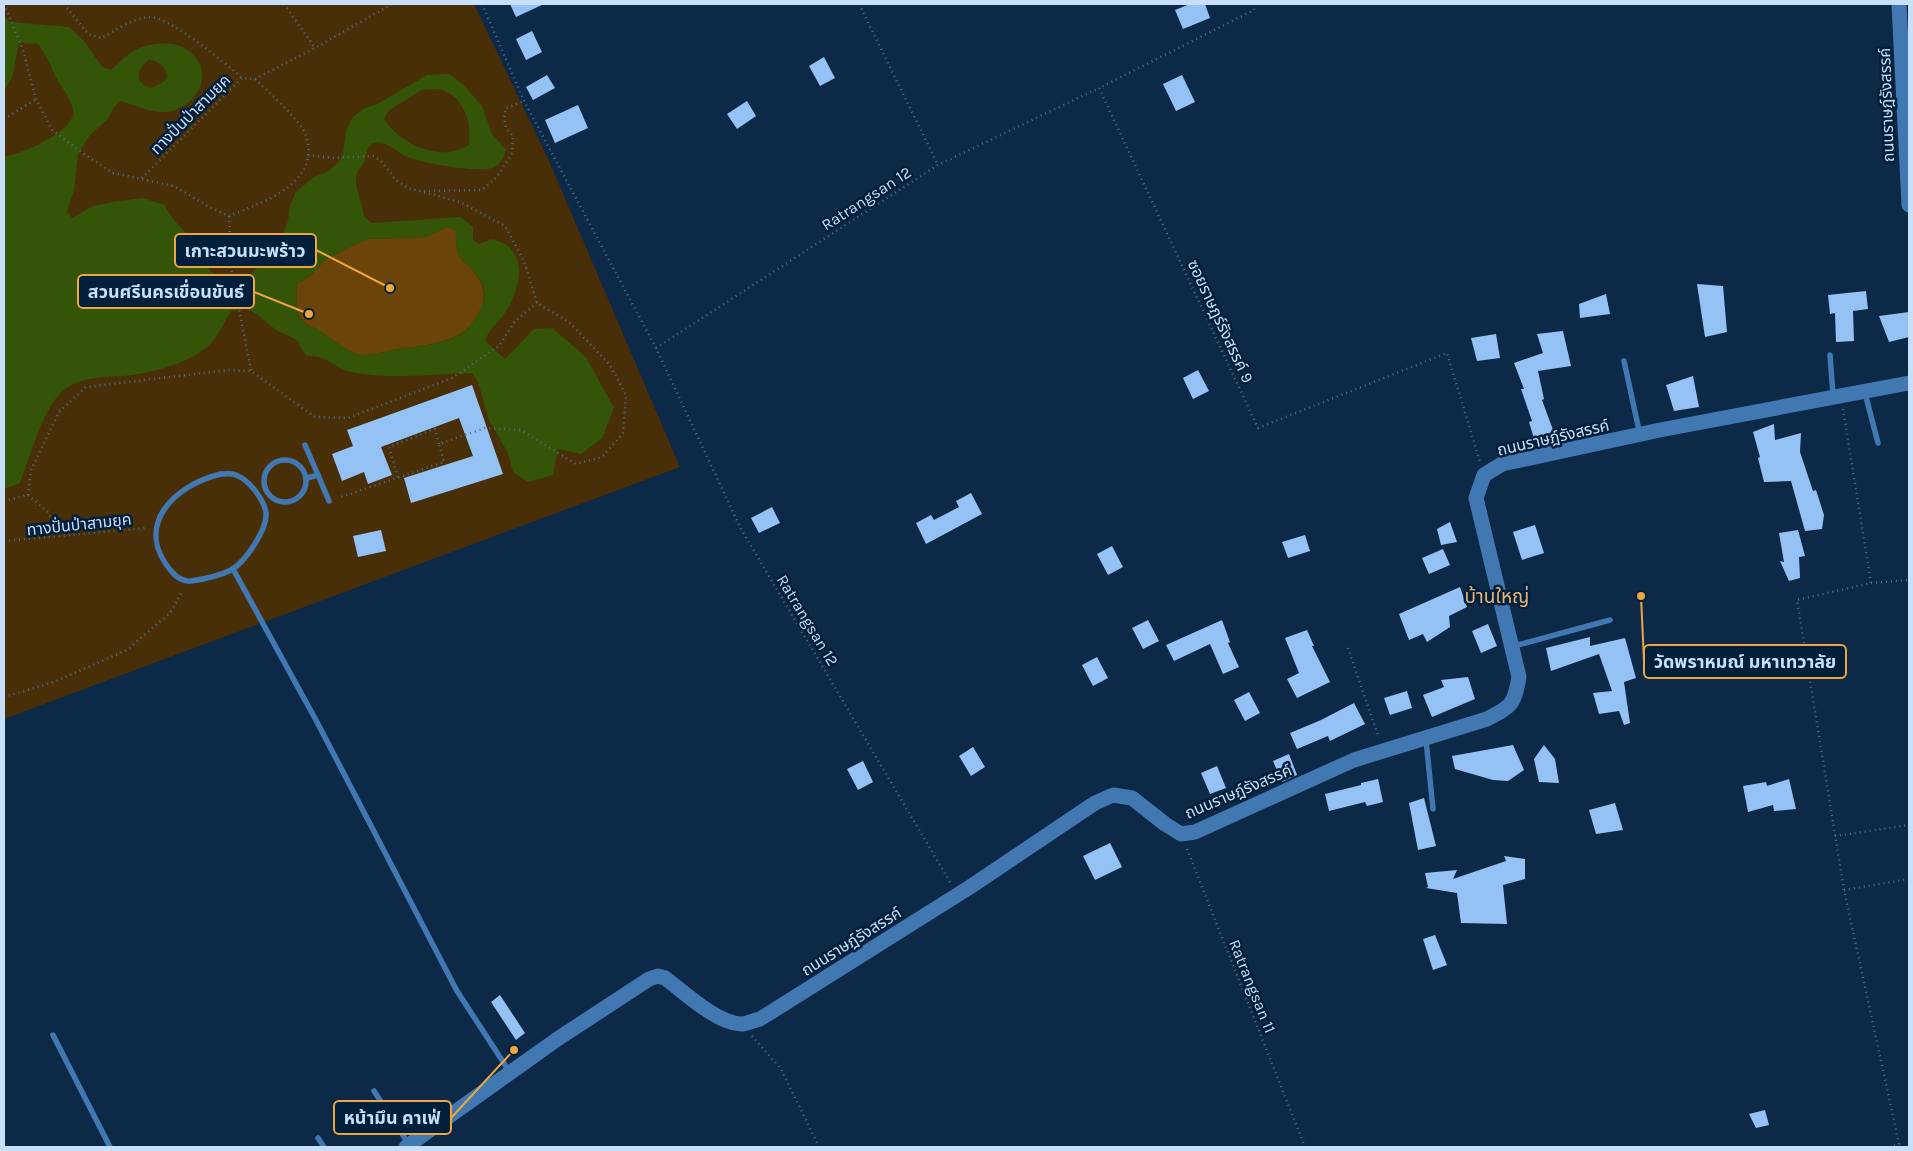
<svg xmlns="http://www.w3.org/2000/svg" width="1913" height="1151" font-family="Karla,'Noto Sans Thai',sans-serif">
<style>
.green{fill:#492f08}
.forest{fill:#6a4409}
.water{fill:#345407;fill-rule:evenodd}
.building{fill:#95c2f4}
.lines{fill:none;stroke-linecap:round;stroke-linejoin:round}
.path{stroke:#516c88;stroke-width:2.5;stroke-dasharray:1 4;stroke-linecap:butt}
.lane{stroke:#4178b2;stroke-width:5.5}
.secondary{stroke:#4178b2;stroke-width:15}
.labels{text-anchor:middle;stroke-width:5;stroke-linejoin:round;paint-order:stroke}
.street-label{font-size:16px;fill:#c8dff9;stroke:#021f3c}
.quarter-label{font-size:19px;fill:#e8b576;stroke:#021f3c}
.leader{fill:none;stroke:#f0a63f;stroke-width:2}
.callout-dot{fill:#f0a63f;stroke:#021f3c;stroke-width:2}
.callout{fill:#021f3c;stroke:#f0a63f;stroke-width:2}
.callout-label{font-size:18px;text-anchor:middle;font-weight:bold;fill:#c8dff9}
</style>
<rect width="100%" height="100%" fill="#0c2947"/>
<path class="green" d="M4 4H474L549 161 680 467 4 719Z"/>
<path class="forest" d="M447 227 456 230C456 241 455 251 462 260 464 263 468 264 470 267 478 276 486 288 483 301 473 343 433 344 398 349 387 351 375 355 364 355 349 355 331 338 318 330 312 326 304 325 300 317 294 308 297 294 297 284L310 276 325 260 349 247 369 239 426 237Z"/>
<path class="water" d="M4 17 10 22 69 27 85 42 102 67 111 70C119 63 126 55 135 50 147 44 167 41 180 46 208 57 209 88 186 104 179 109 170 113 161 112 150 112 132 104 120 101L114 107 108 119 90 135 78 154 74 191 67 211 72 218 93 206 118 201 143 198 164 205 174 220 204 253 210 271 223 279 246 277 268 259 279 243 288 221 290 205 296 192 314 177 327 172 338 163 343 153 346 132 352 118 363 109 379 103 427 75 449 74 464 85 482 106 492 134 506 150C504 157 500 165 492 168 477 173 420 163 405 156 396 151 385 140 374 143 366 145 367 156 364 162 360 168 356 172 356 179 356 192 363 204 364 217L372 223 461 217 473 227V240L479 244 493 239C498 241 507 244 510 248 527 267 517 293 505 313 497 325 491 325 485 341L505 359 534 329 552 328 586 357 614 408 602 438 581 454 558 449 553 475 528 482 513 472 508 453 489 420 478 382 472 373C431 374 393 380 352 372 336 369 324 353 306 356L297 340 276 330 258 315 245 308 231 311C225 320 221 331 214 340 197 362 149 374 123 376 102 377 81 377 64 390 43 407 30 457 20 483L4 489V156C22 154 52 140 65 127 69 124 72 118 74 114 72 100 64 91 57 79 50 66 47 55 38 44L22 43 18 46 13 75 4 92ZM149 60C160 61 166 67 167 78L162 83 151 88C133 82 137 69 149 60ZM422 90C428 90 438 88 443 90 465 99 472 124 469 145 441 163 401 145 384 119L389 110ZM447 227 456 231C456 241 455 251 462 260 464 263 468 264 470 267 477 274 486 287 484 297 475 343 436 344 398 349 387 351 375 355 364 355 349 355 331 338 318 330 312 326 304 325 300 318 294 308 297 294 297 284L310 276 325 260 349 247 369 239 426 237Z"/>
<g class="building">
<path d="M510 4H544L516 17Z"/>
<path d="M1190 4H1205L1210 18 1183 29 1175 10Z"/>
<path d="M532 31 542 52 526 60 516 39Z"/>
<path d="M824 57 835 78 820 86 809 66Z"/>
<path d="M547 75 555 88 533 100 526 87Z"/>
<path d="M1182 75 1195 102 1176 111 1163 84Z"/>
<path d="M747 101 756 116 737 129 727 114Z"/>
<path d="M578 105 588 128 555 143 545 120Z"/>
<path d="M1697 284 1723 286 1727 332 1705 337Z"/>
<path d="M1866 291 1868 309 1853 311 1854 341 1836 342 1835 313 1830 314 1828 295Z"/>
<path d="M1606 294 1610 314 1580 318 1579 304Z"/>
<path d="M1909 312V337L1889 342 1879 316Z"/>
<path d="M1563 331 1571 366 1538 371 1544 399 1542 400 1556 438 1535 442 1529 422 1532 421 1521 389H1524L1514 363 1543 353 1537 334Z"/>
<path d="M1496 334 1500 358 1477 361 1471 338Z"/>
<path d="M1198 370 1209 391 1193 399 1183 378Z"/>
<path d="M1693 376 1699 407 1674 411 1666 385Z"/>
<path d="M472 385 503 474 411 503 404 478 473 456 459 418 381 447 392 475 368 484 364 472 342 481 332 454 353 446 347 430Z"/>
<path d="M1774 424 1775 440 1801 433 1800 452 1813 491 1816 490 1824 515 1822 529 1805 531 1791 481 1764 482 1758 458 1760 457 1753 432Z"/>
<path d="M971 493 982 514 926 544 916 523 931 515 934 520 959 507 956 501Z"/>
<path d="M772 507 780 523 759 533 751 518Z"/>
<path d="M1450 522 1457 542 1441 545 1437 529Z"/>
<path d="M1535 525 1544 553 1522 560 1513 532Z"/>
<path d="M381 530 386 551 358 557 353 536Z"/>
<path d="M1798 530 1805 556 1799 557 1800 578 1789 581 1780 561 1784 562 1779 533Z"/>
<path d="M1305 535 1310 551 1288 558 1282 542Z"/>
<path d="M1112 546 1123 567 1108 575 1097 554Z"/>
<path d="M1443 549 1450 565 1429 574 1422 558Z"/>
<path d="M1460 587 1467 607 1449 616 1450 627 1427 642 1423 634 1409 640 1399 614Z"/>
<path d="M1148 620 1159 641 1143 649 1132 628Z"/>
<path d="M1222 620 1230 642 1228 643 1239 667 1223 674 1210 644 1174 661 1166 645Z"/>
<path d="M1488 624 1497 646 1481 653 1472 631Z"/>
<path d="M1307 630 1314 646H1312L1330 682 1297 698 1287 679 1299 673 1285 638Z"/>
<path d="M1590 637V646L1625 638 1636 678 1624 682 1630 723 1624 725 1619 711 1599 714 1593 693 1612 691 1599 654 1551 671 1546 648Z"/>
<path d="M1097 657 1108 678 1093 686 1082 665Z"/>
<path d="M1468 677 1475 699 1432 717 1423 695 1444 687 1441 680Z"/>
<path d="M1407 691 1412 708 1390 715 1384 698Z"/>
<path d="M1249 692 1260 713 1245 721 1234 700Z"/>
<path d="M1354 703 1365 724 1330 741 1328 736 1297 749 1290 733 1321 720Z"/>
<path d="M1513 745 1524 770 1508 781 1493 780 1455 769 1452 756Z"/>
<path d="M1544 745 1555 759 1559 783 1539 782 1534 759Z"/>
<path d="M973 747 985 767 971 776 959 756Z"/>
<path d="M1289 754 1297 775 1282 782 1273 761Z"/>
<path d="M863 761 873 782 858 790 847 769Z"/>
<path d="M1217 766 1226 788 1210 794 1201 773Z"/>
<path d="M1378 779 1383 802 1367 806 1365 802 1329 811 1325 794 1361 785V783Z"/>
<path d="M1789 779 1796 809 1774 811 1773 805 1748 812 1743 786 1766 782 1767 786Z"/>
<path d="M1424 798 1436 846 1418 850 1409 803Z"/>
<path d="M1615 803 1623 830 1596 834 1589 810Z"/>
<path d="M1110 843 1122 867 1095 880 1083 856Z"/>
<path d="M1504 856 1525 859V879L1503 885 1507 924 1461 923 1457 893 1426 888 1428 887 1425 873 1457 870 1453 879 1506 861Z"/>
<path d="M1435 935 1447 965 1433 970 1423 939Z"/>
<path d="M500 995 525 1033 516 1040 491 1002Z"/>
<path d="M1765 1110 1769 1125 1756 1128 1749 1114Z"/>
</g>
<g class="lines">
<g class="path">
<path d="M4 4 23 50 36 99 52 130 84 154 113 173 174 186 211 208 229 216C263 202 321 184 306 136 302 121 267 91 255 79L242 78 141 179"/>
<path d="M64 4 88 34 102 38C116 30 132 19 148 17 169 15 226 64 242 78"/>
<path d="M284 4 315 48"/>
<path d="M482 4 524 101 656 348 741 529 950 882"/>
<path d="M859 4 938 165"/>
<path d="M1252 4 1254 10 1099 88 1258 428 1447 353 1480 462"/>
<path d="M1467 4 1468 9"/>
<path d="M255 79 315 48 392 4"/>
<path d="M4 119 36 99"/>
<path d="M308 155 331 158 373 156 381 161 396 180 408 188 460 202 505 226 524 261 537 303 569 322 610 365 626 395 623 433 602 457 576 464 521 430 485 428 439 444 444 462 338 498"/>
<path d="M424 191 482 190 497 177 512 153 513 136 506 128 504 118 506 108 524 101"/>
<path d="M229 216 231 268 251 370"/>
<path d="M656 348 938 165 1099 88"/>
<path d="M1843 409 1871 583 1797 600 1844 890 1899 1144 1890 1147"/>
<path d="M398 477 389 447 435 429 439 444"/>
<path d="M28 495 31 470 59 412 86 387 229 370 251 371 315 417 348 418 452 378 499 346 515 321 537 303"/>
<path d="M28 495 48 512 60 537"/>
<path d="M4 501 28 495"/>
<path d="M4 541 147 528"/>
<path d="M1871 583 1909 580"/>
<path d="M1348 648 1379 738"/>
<path d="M4 697 54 682 127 650 170 613 183 590"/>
<path d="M1835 836 1909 825"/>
<path d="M1187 849 1305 1147"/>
<path d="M1844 890 1909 879"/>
<path d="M752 1036 781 1069 819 1147"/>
</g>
<g class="lane">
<path d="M1830 355 1833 395"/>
<path d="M1624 361 1640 435"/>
<path d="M1865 393 1878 443"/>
<path d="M305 445 318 475"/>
<circle cx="285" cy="481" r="21"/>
<path d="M221 474C225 474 231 473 236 475 249 480 263 498 266 512 268 529 245 562 231 570 219 576 205 579 191 581 184 582 176 577 172 572 132 526 174 485 221 474Z"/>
<path d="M307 478 318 475 329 501"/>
<path d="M233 569 317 722 457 991 509 1071"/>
<path d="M1514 646 1610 620"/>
<path d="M1426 740 1433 809"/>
<path d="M53 1035 110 1147"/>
<path d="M374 1091 408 1143"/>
<path d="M318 1138 324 1147"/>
</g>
<g class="secondary">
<path d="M1899 4 1909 205"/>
<path d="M406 1147 556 1040 649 979 658 976 665 978C684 992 716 1023 741 1024 747 1024 754 1020 760 1019L970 887 1095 803 1113 795 1132 798 1165 824 1181 834 1195 832 1354 760 1487 719C1512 706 1514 705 1519 677L1476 498 1484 475 1502 464 1660 430 1909 383"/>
</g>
</g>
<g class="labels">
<g class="street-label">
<text transform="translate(1886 105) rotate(-92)" y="6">ถนนราษฎ์รังสรรค์</text>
<text transform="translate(190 114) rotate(-45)" y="6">ทางปั่นป่าสามยุค</text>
<text transform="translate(866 198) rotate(-33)" y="6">Ratrangsan 12</text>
<text transform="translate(1221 321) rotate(65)" y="6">ซอยราษฎร์รังสรรค์ 9</text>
<text transform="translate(1553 437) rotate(-13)" y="6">ถนนราษฎ์รังสรรค์</text>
<text transform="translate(79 524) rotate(-6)" y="6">ทางปั่นป่าสามยุค</text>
<text transform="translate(808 620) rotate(59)" y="6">Ratrangsan 12</text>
<text transform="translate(1238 791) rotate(-23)" y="6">ถนนราษฎ์รังสรรค์</text>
<text transform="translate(851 941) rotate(-32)" y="6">ถนนราษฎ์รังสรรค์</text>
<text transform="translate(1253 986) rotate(68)" y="6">Ratrangsan 11</text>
</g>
<g class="quarter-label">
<text x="1497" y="603">บ้านใหญ่</text>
</g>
</g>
<path class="leader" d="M390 288L316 250M309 314L254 292M1641 596L1644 661M514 1050L451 1118"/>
<g class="callout-dot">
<circle cx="390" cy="288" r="5"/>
<circle cx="309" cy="314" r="5"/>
<circle cx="1641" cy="596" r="5"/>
<circle cx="514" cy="1050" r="5"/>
</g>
<g class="callout">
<rect x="175" y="234" width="141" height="33" rx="5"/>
<rect x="78" y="275" width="176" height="33" rx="5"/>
<rect x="1644" y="645" width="202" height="33" rx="5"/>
<rect x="334" y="1101" width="117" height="33" rx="5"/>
</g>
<g class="callout-label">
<text x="245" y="257">เกาะสวนมะพร้าว</text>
<text x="166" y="298">สวนศรีนครเขื่อนขันธ์</text>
<text x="1745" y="668">วัดพราหมณ์ มหาเทวาลัย</text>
<text x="392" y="1124">หน้ามึน คาเฟ่</text>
</g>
<rect width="1913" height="1151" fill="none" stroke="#c8dff9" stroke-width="10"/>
</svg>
